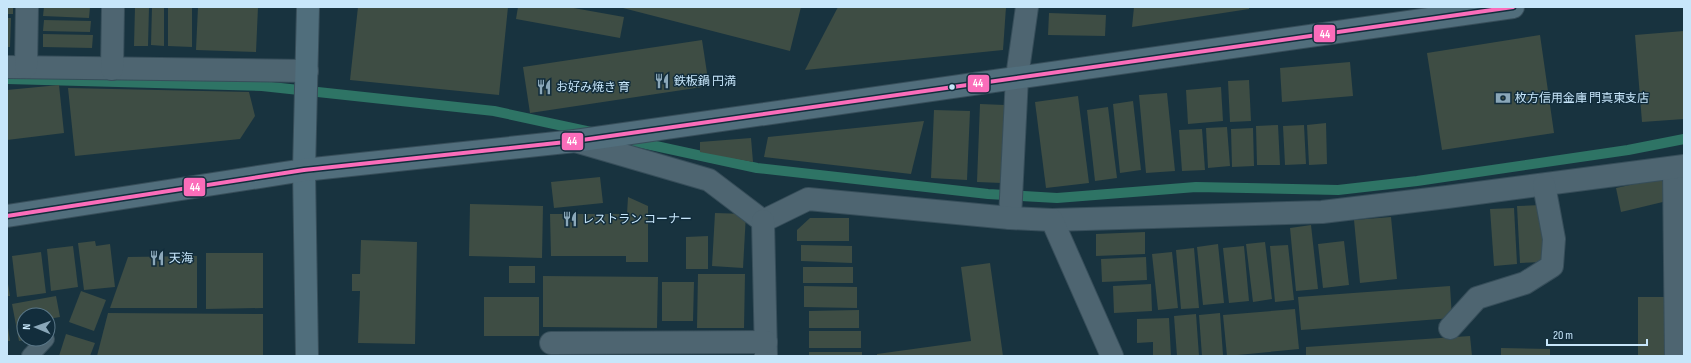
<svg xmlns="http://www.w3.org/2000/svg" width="1691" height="363" font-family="'Sofia Sans Condensed','Noto Sans JP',sans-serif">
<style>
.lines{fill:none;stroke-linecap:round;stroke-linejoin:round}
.stream{stroke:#2e7465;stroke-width:10}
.building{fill:#3e4d44}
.lane-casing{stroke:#374e5a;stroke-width:18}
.street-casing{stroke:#374e5a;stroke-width:24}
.secondary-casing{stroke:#374e5a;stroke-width:24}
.primary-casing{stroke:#374e5a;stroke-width:24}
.lane{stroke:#4e6571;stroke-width:16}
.street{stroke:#4e6571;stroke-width:22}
.secondary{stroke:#506e7c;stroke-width:22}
.primary{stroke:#516e7c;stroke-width:22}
.bus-1-casing{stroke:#122d3c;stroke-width:7}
.bus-1{stroke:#fb6dba;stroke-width:4}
.bus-dot{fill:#c7e6fa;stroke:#122d3c;stroke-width:1.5}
.labels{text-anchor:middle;stroke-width:3;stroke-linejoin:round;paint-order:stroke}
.poi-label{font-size:12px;fill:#c7e6fa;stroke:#122d3c;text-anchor:start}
.line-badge{stroke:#122d3c;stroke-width:1.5}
.badge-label{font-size:11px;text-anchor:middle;font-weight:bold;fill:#fff}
</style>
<rect width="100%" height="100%" fill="#18333f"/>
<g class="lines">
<g class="stream">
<path d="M7 79 262 86 494 111 591 132"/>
<path d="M628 140 757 168 988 194 1057 198 1196 187 1338 190 1417 181 1628 150 1684 139"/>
</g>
</g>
<g class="building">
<rect x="7" y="7" width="6" height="7"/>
<path d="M44 7H90L89 18 43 16Z"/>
<path d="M135 7H149L148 46H134Z"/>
<path d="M152 7H164V46L151 45Z"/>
<path d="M168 7H192V47L168 46Z"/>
<path d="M198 7H258L256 52 196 50Z"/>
<path d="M358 7H508L499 95 350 80Z"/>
<path d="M518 7H568L624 17 620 38 516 19Z"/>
<path d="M619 7H801L790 51Z"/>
<path d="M838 7H1006L1003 50 805 70Z"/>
<path d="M1134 7H1249V9L1132 27Z"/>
<path d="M1049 13 1106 15 1105 36 1048 35Z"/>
<path d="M7 18H11L10 47H7Z"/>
<path d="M44 20 91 21 90 32 43 31Z"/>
<path d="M1684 31V119L1642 122 1635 35Z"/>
<path d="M43 34 93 35 92 48 43 47Z"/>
<path d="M1540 35 1554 133 1442 150 1427 53Z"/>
<path d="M702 40 709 86 530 113 523 67Z"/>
<path d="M1350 62 1353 96 1282 102 1280 68Z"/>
<path d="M1249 80 1251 121 1230 122 1228 81Z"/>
<path d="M59 85 64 133 7 140V90Z"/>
<path d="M1221 87 1223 121 1188 124 1186 90Z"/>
<path d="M68 88 249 92 255 116 240 139 75 156Z"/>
<path d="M1167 93 1175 171 1146 173 1139 95Z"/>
<path d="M1078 96 1089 183 1046 188 1035 102Z"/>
<path d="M1133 101 1141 170 1120 173 1113 104Z"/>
<path d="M980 104 1005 105 1002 183 977 182Z"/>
<path d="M1108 107 1117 178 1095 181 1087 110Z"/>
<path d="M934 110 970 111 967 180 931 178Z"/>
<path d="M924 121 911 174 764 157 768 137Z"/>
<path d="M1326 123 1327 164 1309 165 1307 125Z"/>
<path d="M1278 125 1280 165H1257L1256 126Z"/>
<path d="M1304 125 1306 164 1285 165 1283 126Z"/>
<path d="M1227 127 1230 166 1208 168 1206 128Z"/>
<path d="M1253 128 1254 166 1232 167 1231 129Z"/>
<path d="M1202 129 1205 170 1182 171 1179 130Z"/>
<path d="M751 138 753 162 700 152V142Z"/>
<path d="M600 177 603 203 554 208 551 182Z"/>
<path d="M1662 178 1667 201 1621 212 1616 188Z"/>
<path d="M628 197 648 206V262H626V256H551L550 214H627Z"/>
<path d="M470 204 543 206 542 258 469 256Z"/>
<path d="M1541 205 1544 262 1520 263 1517 206Z"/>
<path d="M1514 208 1517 264 1494 266 1490 209Z"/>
<path d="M715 213 746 214 743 268 712 266Z"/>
<path d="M1391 217 1397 279 1360 283 1354 220Z"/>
<path d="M810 218H849V241H797V230Z"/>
<path d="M1311 225 1318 289 1296 291 1290 228Z"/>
<path d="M1145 232V254L1096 256V234Z"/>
<path d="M708 236V269H686V237Z"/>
<path d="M361 240 417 242 415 344 358 343 360 291H352V274H360Z"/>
<path d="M95 241 96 246 110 244 115 287 84 290 78 243Z"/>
<path d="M1344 241 1349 285 1323 288 1318 244Z"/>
<path d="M1265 242 1272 299 1253 302 1246 244Z"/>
<path d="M1218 244 1224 303 1203 305 1197 247Z"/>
<path d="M801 245 852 246V263L801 261Z"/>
<path d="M1288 245 1294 300 1275 302 1270 246Z"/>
<path d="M73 246 78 287 51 291 47 249Z"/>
<path d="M1244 246 1249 301 1229 303 1223 248Z"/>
<path d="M1194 248 1199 308 1181 309 1176 250Z"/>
<path d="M41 252 46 293 17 297 12 256Z"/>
<path d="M1172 252 1178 308 1158 310 1152 254Z"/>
<path d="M206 253H263V308L206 309Z"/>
<path d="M197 256V308H110L128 257Z"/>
<path d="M1146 257 1147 280 1102 282 1101 259Z"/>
<path d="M990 263 1003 356H877V354L971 341 961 267Z"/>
<rect x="509" y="266" width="26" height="17"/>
<rect x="803" y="267" width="50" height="16"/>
<path d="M698 274H745L744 328H697Z"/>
<path d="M543 276 658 277 657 328 543 327Z"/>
<path d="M7 278 10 296H7Z"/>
<path d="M662 282H694L693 321H662Z"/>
<path d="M1151 284 1152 311 1114 313 1113 286Z"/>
<path d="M804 286 857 287V308L804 307Z"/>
<path d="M1450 286 1452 318 1301 330 1298 297Z"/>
<path d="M81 291 106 300 94 331 69 322Z"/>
<path d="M56 296 60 317 48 319V315H24V340L19 341 12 304Z"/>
<rect x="484" y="297" width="55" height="39"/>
<rect x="1638" y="297" width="29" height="59"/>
<path d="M1295 309 1299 349 1227 356 1223 315Z"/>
<path d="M859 310V328H809V311Z"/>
<path d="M108 313 263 314V356H97Z"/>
<path d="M1220 313 1223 355 1202 356 1199 315Z"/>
<path d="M1196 314 1199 356H1177L1174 316Z"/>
<path d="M1169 318 1171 356H1153V342L1137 343V319Z"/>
<path d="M7 321 10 341H7Z"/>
<rect x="809" y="331" width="52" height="17"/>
<path d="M66 334 95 343 90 356H59Z"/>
<path d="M1470 336 1472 356H1306V347Z"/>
<path d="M1501 348 1550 349V356H1501Z"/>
<rect x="809" y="352" width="53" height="4"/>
</g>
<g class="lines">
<g class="lane-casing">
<path id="lane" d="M30 356 46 339"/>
</g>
<g class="street-casing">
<g id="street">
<path d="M7 67 307 71"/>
<path d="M26 67 27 7"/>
<path d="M112 69 113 7"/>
<path d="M575 141 709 180 763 221"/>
<path d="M1674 168 1676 356"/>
<path d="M1010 218 1017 77 1027 7"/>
<path d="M1052 220 1322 212 1447 197 1684 166"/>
<path d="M763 221 808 199 1010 218 1052 220 1112 356"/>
<path d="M763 221 766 356"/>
<path d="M1450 328 1477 298 1525 283 1552 266 1554 239 1544 185"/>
<path d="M551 343 766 342"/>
</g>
</g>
<g class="secondary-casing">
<path id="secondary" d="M307 356 304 170 308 7"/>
</g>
<g class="primary-casing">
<path id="primary" d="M7 216 304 170 575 141 1513 7"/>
</g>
<use href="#lane" class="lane"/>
<use href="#street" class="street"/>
<use href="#secondary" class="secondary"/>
<use href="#primary" class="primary"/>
<g class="bus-1-casing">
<path id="bus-1" d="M7 216 304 170 575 141 1513 7"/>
</g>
<use href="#bus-1" class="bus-1"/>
</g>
<defs>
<g id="restaurant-bare" transform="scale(1.2)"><path d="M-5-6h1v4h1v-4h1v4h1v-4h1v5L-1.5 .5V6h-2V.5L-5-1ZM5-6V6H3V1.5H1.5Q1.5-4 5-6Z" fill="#8aa7b9" stroke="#122d3c" stroke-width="2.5" paint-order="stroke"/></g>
<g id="bank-bare" transform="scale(1.2)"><path d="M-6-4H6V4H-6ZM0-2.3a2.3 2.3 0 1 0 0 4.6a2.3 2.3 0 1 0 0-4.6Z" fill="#8aa7b9" stroke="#122d3c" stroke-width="2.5" paint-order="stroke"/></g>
</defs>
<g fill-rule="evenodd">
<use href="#restaurant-bare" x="662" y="81"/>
<use href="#restaurant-bare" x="544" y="87"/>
<use href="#bank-bare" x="1503" y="98"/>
<use href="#restaurant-bare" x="570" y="219"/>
<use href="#restaurant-bare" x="157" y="258"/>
</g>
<circle class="bus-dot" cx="952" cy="87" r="3.5"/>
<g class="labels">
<g class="poi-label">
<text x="674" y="85">鉄板鍋 円満</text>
<text x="556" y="91">お好み焼き 育</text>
<text x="1515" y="102">枚方信用金庫 門真東支店</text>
<text x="582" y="223">レストラン コーナー</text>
<text x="169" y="262">天海</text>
</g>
</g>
<g class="line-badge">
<rect x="1313" y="24" width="23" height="19" rx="4" fill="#fb6dba"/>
<rect x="967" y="74" width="23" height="19" rx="4" fill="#fb6dba"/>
<rect x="561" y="132" width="23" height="19" rx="4" fill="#fb6dba"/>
<rect x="183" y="177" width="23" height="20" rx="4" fill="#fb6dba"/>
</g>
<g class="badge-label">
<text x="1325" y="38">44</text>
<text x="978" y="87">44</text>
<text x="572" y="145">44</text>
<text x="195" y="191">44</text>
</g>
<rect width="1691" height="363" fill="none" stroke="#c7e6fa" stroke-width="16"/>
<g transform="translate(36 327) rotate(272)"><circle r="19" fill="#122d3c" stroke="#5a7788"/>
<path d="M0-3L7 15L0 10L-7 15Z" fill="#8aa7b9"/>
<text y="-6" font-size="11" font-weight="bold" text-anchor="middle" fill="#c7e6fa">N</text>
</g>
<path d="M1547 339v6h100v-6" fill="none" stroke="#c7e6fa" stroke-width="2"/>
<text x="1553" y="339" font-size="12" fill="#c7e6fa" stroke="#122d3c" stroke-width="3" paint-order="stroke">20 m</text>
</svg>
